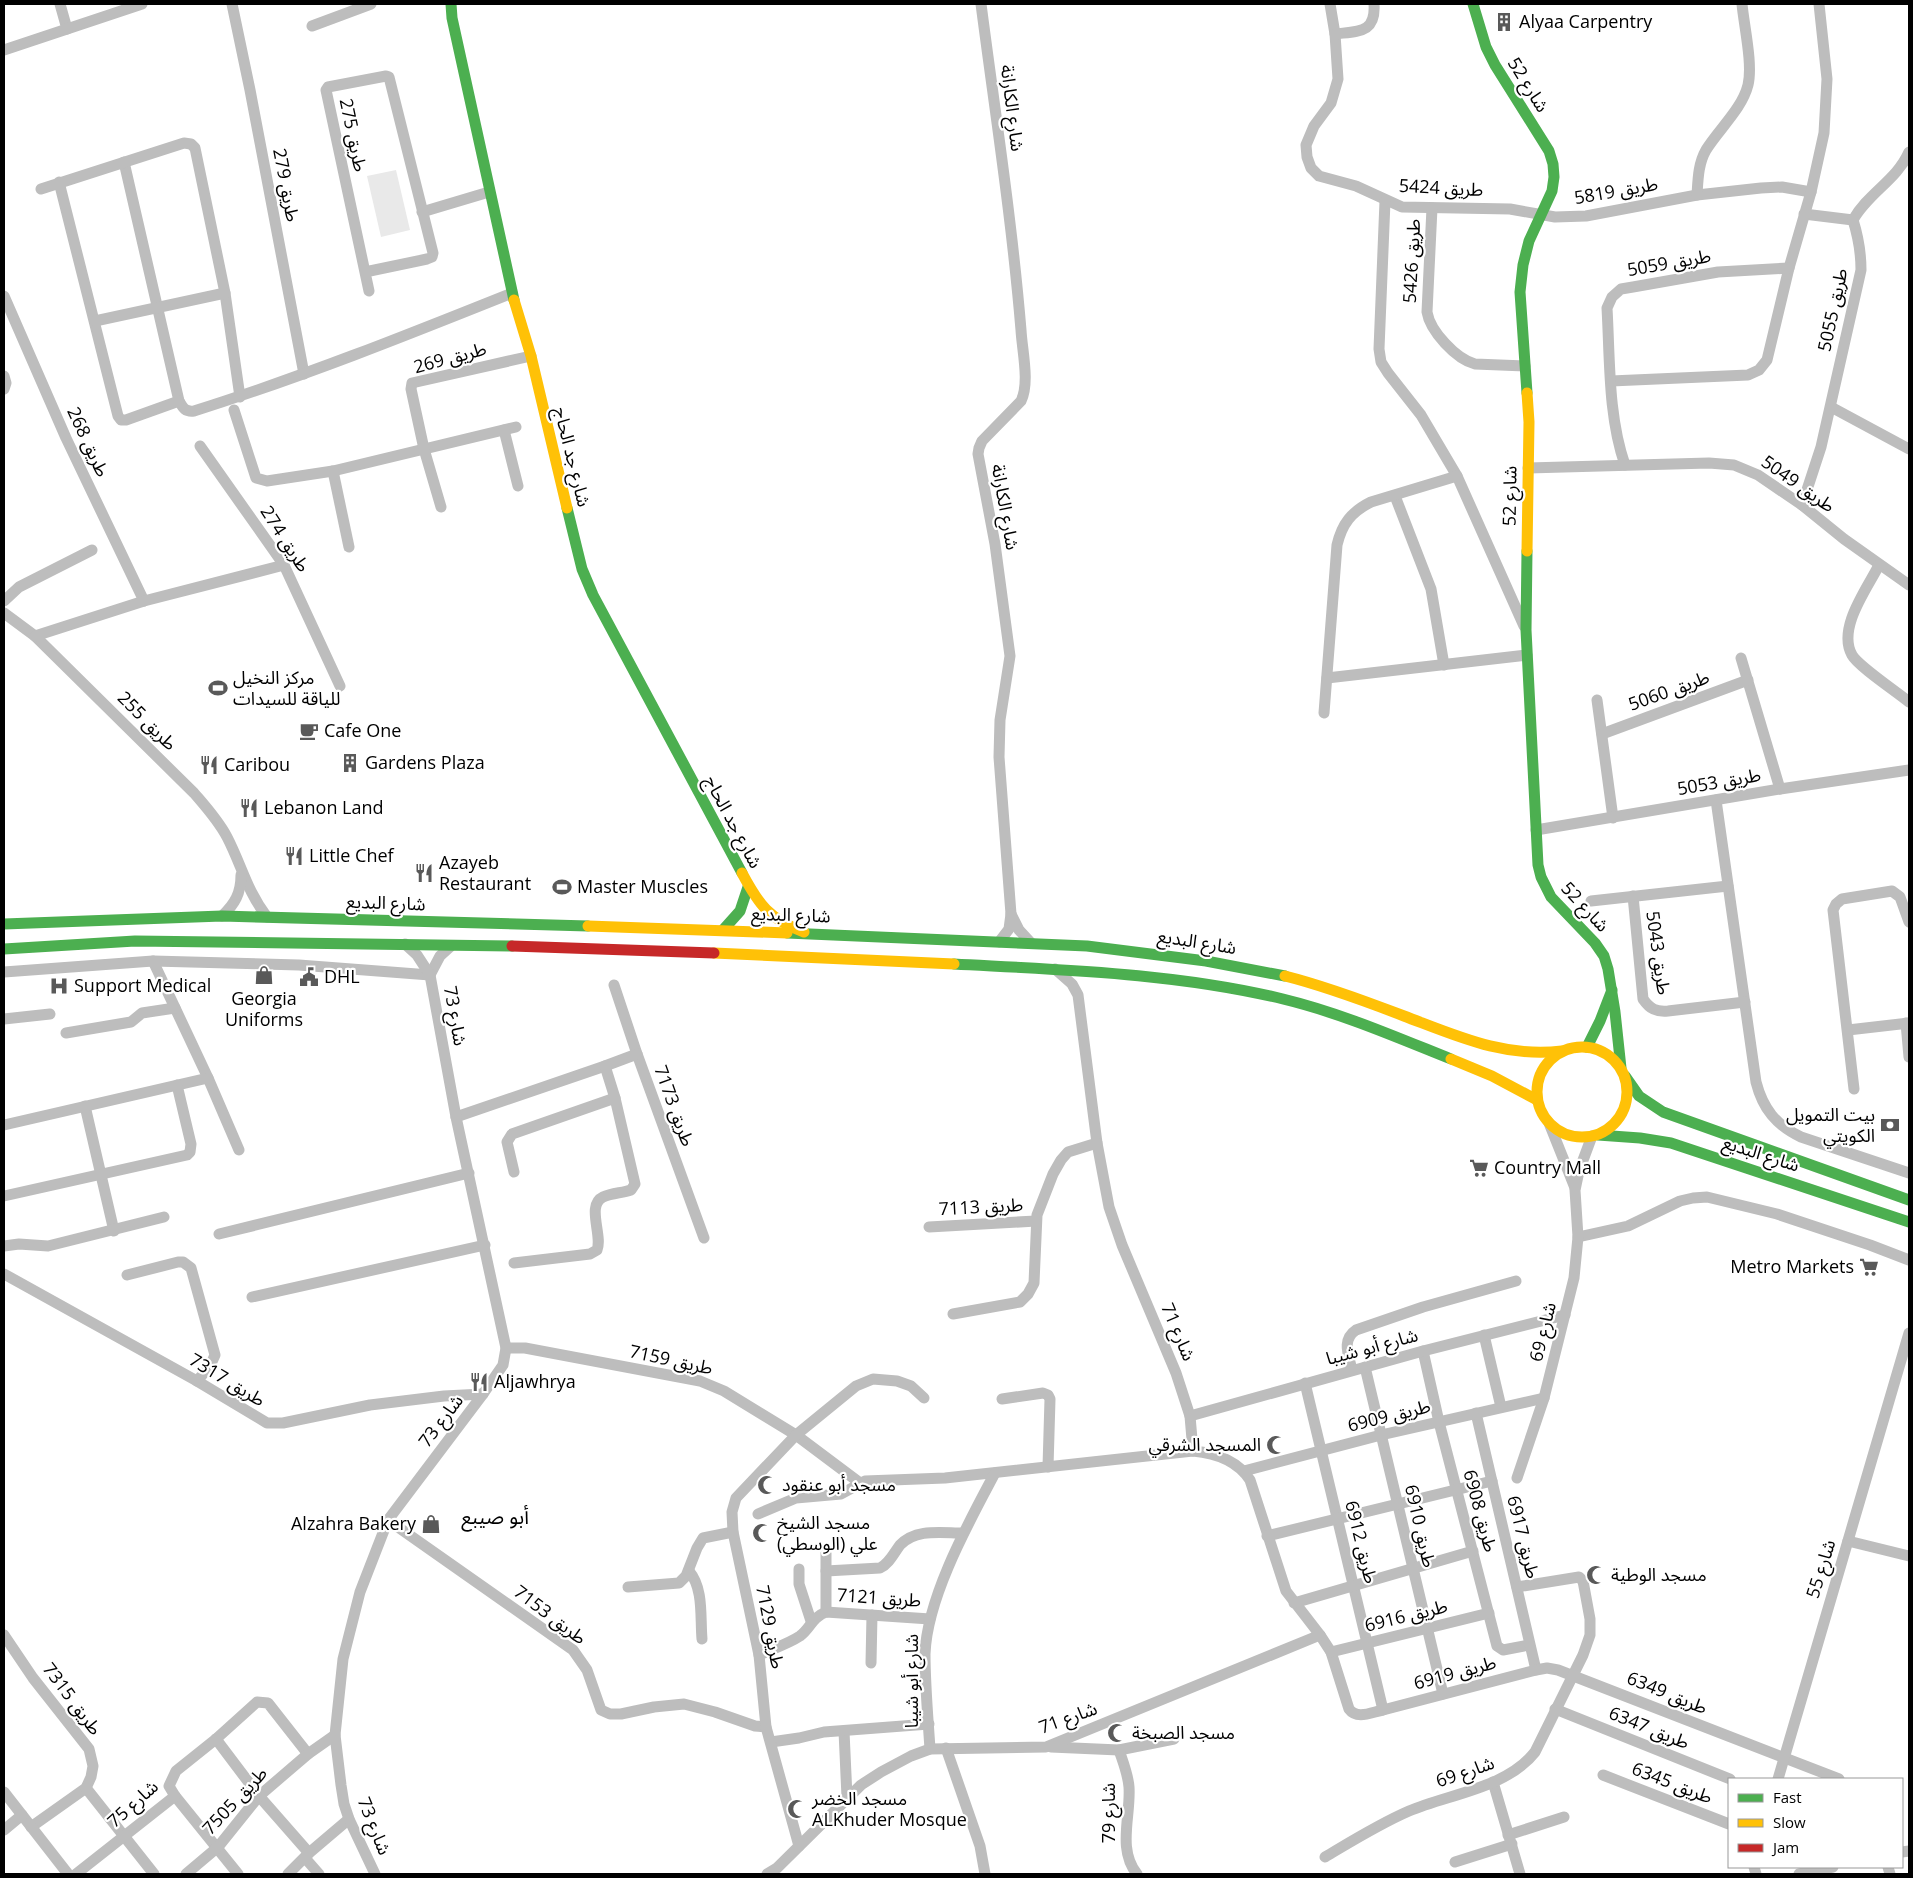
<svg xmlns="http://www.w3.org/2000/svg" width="1913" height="1878" font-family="'Open Sans','Noto Sans Arabic',sans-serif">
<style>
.pitch{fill:#e9e9e9}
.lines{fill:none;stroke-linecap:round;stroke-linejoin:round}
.street{stroke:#bdbdbd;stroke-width:11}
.fast{stroke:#4caf50;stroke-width:11}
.slow{stroke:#ffc107;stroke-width:11}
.jam{stroke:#c62828;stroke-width:11}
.labels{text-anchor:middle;stroke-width:4.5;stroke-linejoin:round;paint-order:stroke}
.poi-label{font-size:18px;fill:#000;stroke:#fff;text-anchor:start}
.street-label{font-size:18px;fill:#000;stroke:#fff}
.quarter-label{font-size:20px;fill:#000;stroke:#fff}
</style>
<rect width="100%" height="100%" fill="#fff"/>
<path class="pitch" d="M396 170 410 230 381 237 367 176Z"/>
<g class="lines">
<g class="street">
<path d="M60 4 67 29"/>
<path d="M232 4 250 90 304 374"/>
<path d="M981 4C995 112 1012 221 1021 330 1022 350 1030 383 1021 401L982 441 979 448 978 454 995 544 1010 656 1000 720 999 757 1011 914 1009 929 999 942"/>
<path d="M1330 4 1335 34 1338 79 1331 103 1314 126 1306 145 1307 157 1311 168 1319 176 1356 186 1402 207 1510 209 1555 217 1586 216 1697 195 1761 188 1782 187 1811 192"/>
<path d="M312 26 371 4"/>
<path d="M1335 34C1359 31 1376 33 1374 4"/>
<path d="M4 50 142 4"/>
<path d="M124 162 179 401C183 408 185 412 194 411 302 377 407 335 512 293"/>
<path d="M59 182 118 416 121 420H126L179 401"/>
<path d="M41 189 184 143 191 144 195 148 225 293 240 397"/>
<path d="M1697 195C1698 180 1698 164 1706 150 1719 129 1742 109 1748 85 1753 64 1744 26 1742 4"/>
<path d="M1385 201 1379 349 1381 362 1388 373 1421 415 1457 476 1524 626"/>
<path d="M1432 208 1427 312C1430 331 1456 359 1475 364L1525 366"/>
<path d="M422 212 489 192"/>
<path d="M1804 214 1853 220"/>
<path d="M365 272 427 259 432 257 433 253 389 77 386 76 328 87 326 90 369 291"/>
<path d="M4 296 66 438 144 601"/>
<path d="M95 321 225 293"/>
<path d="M4 376 6 383 4 389"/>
<path d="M1611 381 1748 375 1759 370 1767 360 1789 268 1811 192 1824 133 1827 79 1819 4"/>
<path d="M1831 407 1909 449"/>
<path d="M234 410 256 478 267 481 333 471 516 427"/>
<path d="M504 430 518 486"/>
<path d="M200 446 284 565 340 686"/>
<path d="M1625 465C1608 416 1610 360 1607 308L1612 297 1621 289 1633 287 1718 272 1789 268"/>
<path d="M1528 468 1709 463 1734 465 1758 475 1802 505 1844 539 1909 585"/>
<path d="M333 471 349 547"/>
<path d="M1395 496 1431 589 1444 665"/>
<path d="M1802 505 1821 447 1861 270C1861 253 1858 236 1853 220 1868 193 1897 180 1909 152"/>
<path d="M441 507 424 449 411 389 412 383 531 356"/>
<path d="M1879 565C1867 589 1837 628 1852 655 1858 666 1897 692 1909 702"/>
<path d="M4 601 19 587 92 550"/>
<path d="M4 613 35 636 194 793C206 807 218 820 227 837 242 866 246 889 267 917"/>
<path d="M35 636 144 601 284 565"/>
<path d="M1741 658 1780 789"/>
<path d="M1327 678 1527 655"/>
<path d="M1597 700 1613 818"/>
<path d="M1324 713 1337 545C1342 524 1351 512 1371 502L1457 476"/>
<path d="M1602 734 1748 680"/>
<path d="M1716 800 1756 1082C1763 1109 1776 1125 1801 1137L1909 1173"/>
<path d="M1536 830 1780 789 1909 770"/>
<path d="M1633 896 1643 999C1650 1009 1656 1012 1668 1011L1745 1002"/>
<path d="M1591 901 1728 886"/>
<path d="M1011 914 1019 930 1031 943"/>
<path d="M222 916C235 904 241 893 241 875"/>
<path d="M153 961 208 1078 239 1150"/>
<path d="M1055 969 1072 984 1078 995 1097 1143 1109 1207 1122 1245 1176 1373 1190 1416 1193 1451"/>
<path d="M4 972 153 961 299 965 430 975"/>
<path d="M430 975 440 956 451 946"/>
<path d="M614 985 637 1054 704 1238"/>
<path d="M4 1019 50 1014"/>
<path d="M1906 1023 1909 1057"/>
<path d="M1848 1030 1909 1023"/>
<path d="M66 1033 131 1022 142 1013 175 1008"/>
<path d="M1854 1089 1833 910 1836 904 1842 899 1892 891 1900 897 1909 922"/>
<path d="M85 1106 114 1231"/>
<path d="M456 1117 605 1066"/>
<path d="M1549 1123 1575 1188"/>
<path d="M4 1125 208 1078"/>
<path d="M514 1172 507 1142 512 1134 615 1098"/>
<path d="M4 1196 187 1155 190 1152 191 1144 177 1085"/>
<path d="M929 1227 1036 1221"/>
<path d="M219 1234 469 1173"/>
<path d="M1578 1237 1628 1226 1680 1201 1693 1198 1707 1197 1777 1214 1870 1245 1909 1260"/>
<path d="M4 1246 19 1244 48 1246 164 1217"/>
<path d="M514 1263 590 1254 597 1250C603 1236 586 1205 603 1197 612 1193 622 1193 631 1190L635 1184 615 1098 605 1066 637 1054"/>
<path d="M4 1274 197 1381 267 1423H283L370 1405 444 1396 483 1394"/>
<path d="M127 1275 178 1262H183L191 1268 215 1355 210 1366 197 1381"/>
<path d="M252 1297 485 1245"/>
<path d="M953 1314 1020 1302 1028 1294 1034 1283 1037 1215 1053 1174 1061 1160 1068 1152 1097 1143"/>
<path d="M1484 1335 1501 1407"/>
<path d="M506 1348H525L700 1381 724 1391 796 1435 860 1483"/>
<path d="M1423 1351 1439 1422 1497 1646 1503 1650 1529 1645"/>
<path d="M1365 1367 1443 1694"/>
<path d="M1352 1370C1349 1356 1341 1340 1356 1330L1423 1307 1516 1281"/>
<path d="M1305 1383 1383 1710"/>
<path d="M1002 1399 1043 1393 1048 1395 1050 1399 1048 1467"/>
<path d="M1476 1413 1536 1670"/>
<path d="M1190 1416 1423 1351 1565 1315"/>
<path d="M1244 1471 1381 1435 1544 1398"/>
<path d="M1517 1478 1544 1398 1574 1278 1578 1237 1575 1190 1579 1171 1592 1136"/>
<path d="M758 1514 796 1498 841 1494 865 1481 945 1478 1193 1451C1215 1453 1237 1460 1250 1480L1286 1591 1320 1635 1331 1652 1349 1709C1357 1720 1372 1712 1383 1710L1536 1670 1547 1668 1558 1670 1839 1779"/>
<path d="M388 1520 573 1650 587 1670 601 1710 610 1714H621L654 1707 684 1704 715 1712 755 1726 766 1727"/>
<path d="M1267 1536 1492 1481"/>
<path d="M1848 1541 1909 1556"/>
<path d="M799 1569V1584L811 1621"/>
<path d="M689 1571C704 1589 700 1617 702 1639"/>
<path d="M826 1571 880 1568C889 1564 894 1553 900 1545 916 1528 942 1533 963 1533"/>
<path d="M628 1587 679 1583 686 1576 697 1548 703 1538 733 1532"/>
<path d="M1294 1603 1473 1551"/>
<path d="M826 1612V1553"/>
<path d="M4 1635 33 1678 89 1749 93 1766 91 1777 86 1788 31 1827"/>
<path d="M1331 1652 1489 1613"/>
<path d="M759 1655C772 1649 788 1644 800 1636 811 1628 811 1618 826 1612L930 1619"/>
<path d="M871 1663 872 1615"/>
<path d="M1555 1709 1730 1779"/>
<path d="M844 1731 847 1797"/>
<path d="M216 1739 259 1796 309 1853"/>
<path d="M771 1742 799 1738 824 1732 929 1724"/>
<path d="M1051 1747 1119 1750 1174 1739"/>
<path d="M946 1748 980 1846 985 1874"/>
<path d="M930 1749C928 1718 925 1685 925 1654 927 1597 969 1522 995 1473"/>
<path d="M1119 1750C1123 1762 1128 1774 1129 1787 1131 1816 1117 1849 1137 1874"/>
<path d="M1603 1775 1729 1824"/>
<path d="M1778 1779 1909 1333"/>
<path d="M1493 1782 1520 1874"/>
<path d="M86 1788 154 1874"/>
<path d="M4 1792 68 1874"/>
<path d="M175 1796 238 1874"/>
<path d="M4 1830 22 1815"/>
<path d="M1508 1835 1564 1817"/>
<path d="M799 1846 766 1727 759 1655 733 1532 732 1512 736 1498 796 1435 856 1386 873 1379 897 1381 911 1386 924 1398"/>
<path d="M1902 1852 1909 1851"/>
<path d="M1325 1857C1352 1841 1379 1824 1409 1811 1449 1794 1507 1788 1535 1752L1583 1655 1590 1635V1619L1583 1581 1579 1577 1517 1587"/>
<path d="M305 1858 319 1874"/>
<path d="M1455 1862 1512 1844"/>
<path d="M1754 1867 1756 1874"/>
<path d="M1888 1867 1890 1874"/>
<path d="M76 1874 175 1796 169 1786 176 1771 216 1739 257 1702 268 1703 308 1754"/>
<path d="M186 1874 218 1847 259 1796 308 1754 335 1735"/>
<path d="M288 1874 309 1853 349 1819"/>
<path d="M375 1874 349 1819 344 1804 341 1785 335 1735 343 1659 360 1592 388 1520 483 1394 503 1365 506 1348 456 1117 430 975 417 955 405 944"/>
<path d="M767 1874 777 1868 861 1785 881 1772 911 1756 930 1749 1046 1747 1320 1635"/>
<path d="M1799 1874 1833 1867"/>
</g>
<g class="fast">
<path d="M451 4 452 18 514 300"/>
<path d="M1473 4 1486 47 1495 65 1549 151 1553 164 1554 177 1552 191 1529 241 1523 265 1520 292 1527 393"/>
<path d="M567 508 582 569 593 595 742 873"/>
<path d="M1527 551 1526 630 1538 865 1541 877 1551 897 1595 943 1604 956 1608 969 1615 1012 1621 1068"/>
<path d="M4 924 222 916 588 926"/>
<path d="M723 930 740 911 748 887"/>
<path d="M787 933 1087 946 1206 961 1285 976"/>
<path d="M4 949 135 941 512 946"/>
<path d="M954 964C1065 970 1175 973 1283 999 1341 1013 1396 1037 1451 1059"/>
<path d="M1587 1047 1600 1021 1612 990"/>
<path d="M1625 1076 1639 1096 1663 1112 1909 1200"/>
<path d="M1598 1135 1640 1138 1671 1143 1909 1222"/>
</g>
<g class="slow">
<path d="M514 300 531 356 567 508"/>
<path d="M1527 393 1529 422 1527 551"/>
<path d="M742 873C759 905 769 919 804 932"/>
<path d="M588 926 787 933"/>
<path d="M714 953 954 964"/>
<path d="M1285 976C1325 986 1365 1001 1404 1016 1457 1036 1504 1058 1562 1051"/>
<circle cx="1582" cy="1092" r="45"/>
<path d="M1451 1059 1492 1076 1537 1100"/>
</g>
<path class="jam" d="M512 946 714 953"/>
</g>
<defs>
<g id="building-bare" transform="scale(1.5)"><path d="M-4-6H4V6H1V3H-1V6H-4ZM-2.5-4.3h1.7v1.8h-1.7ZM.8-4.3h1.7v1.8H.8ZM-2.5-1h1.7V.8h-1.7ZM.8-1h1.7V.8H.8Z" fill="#595959" stroke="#fff" stroke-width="2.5" paint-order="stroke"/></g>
<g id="stadium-bare" transform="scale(1.5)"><path d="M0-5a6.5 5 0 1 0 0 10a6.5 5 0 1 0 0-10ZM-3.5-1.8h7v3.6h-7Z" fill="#595959" stroke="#fff" stroke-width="2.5" paint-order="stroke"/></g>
<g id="cafe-bare" transform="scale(1.5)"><path d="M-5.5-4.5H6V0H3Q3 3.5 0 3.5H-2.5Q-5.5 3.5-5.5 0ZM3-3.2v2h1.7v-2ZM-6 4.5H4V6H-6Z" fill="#595959" stroke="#fff" stroke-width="2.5" paint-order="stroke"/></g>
<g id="restaurant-bare" transform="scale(1.5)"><path d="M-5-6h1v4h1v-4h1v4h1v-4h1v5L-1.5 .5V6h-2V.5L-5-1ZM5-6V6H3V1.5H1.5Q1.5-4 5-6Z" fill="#595959" stroke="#fff" stroke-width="2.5" paint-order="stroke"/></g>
<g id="shop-bare" transform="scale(1.5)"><path d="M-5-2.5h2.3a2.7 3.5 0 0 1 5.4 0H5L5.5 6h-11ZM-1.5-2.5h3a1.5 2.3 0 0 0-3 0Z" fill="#595959" stroke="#fff" stroke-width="2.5" paint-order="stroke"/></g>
<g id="civic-bare" transform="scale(1.5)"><path d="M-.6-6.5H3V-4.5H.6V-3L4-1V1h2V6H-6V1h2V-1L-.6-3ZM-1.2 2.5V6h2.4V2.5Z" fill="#595959" stroke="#fff" stroke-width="2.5" paint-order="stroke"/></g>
<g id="hospital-bare" transform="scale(1.5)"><path d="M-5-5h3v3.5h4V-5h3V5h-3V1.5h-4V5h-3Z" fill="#595959" stroke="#fff" stroke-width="2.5" paint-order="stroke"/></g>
<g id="bank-bare" transform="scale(1.5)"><path d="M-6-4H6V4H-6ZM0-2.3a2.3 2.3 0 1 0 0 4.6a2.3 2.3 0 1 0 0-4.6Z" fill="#595959" stroke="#fff" stroke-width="2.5" paint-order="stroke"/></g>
<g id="supermarket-bare" transform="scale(1.5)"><path d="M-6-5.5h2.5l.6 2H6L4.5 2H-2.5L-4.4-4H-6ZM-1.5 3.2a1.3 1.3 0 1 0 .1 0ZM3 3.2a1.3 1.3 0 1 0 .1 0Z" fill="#595959" stroke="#fff" stroke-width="2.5" paint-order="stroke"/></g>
<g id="mosque-bare" transform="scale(1.5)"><path d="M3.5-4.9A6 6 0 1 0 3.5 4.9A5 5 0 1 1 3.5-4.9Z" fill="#595959" stroke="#fff" stroke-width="2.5" paint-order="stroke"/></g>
</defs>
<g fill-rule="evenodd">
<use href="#building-bare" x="1504" y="22"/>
<use href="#stadium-bare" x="218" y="688"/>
<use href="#cafe-bare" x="309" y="731"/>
<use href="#building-bare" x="350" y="763"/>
<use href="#restaurant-bare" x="209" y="765"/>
<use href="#restaurant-bare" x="249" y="808"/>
<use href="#restaurant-bare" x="294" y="856"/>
<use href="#restaurant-bare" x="424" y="873"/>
<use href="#stadium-bare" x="562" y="887"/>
<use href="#shop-bare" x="264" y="975"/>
<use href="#civic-bare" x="309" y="977"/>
<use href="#hospital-bare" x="59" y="986"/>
<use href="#bank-bare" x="1890" y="1125"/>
<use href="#supermarket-bare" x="1479" y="1168"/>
<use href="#supermarket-bare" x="1869" y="1267"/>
<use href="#restaurant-bare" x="479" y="1382"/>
<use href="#mosque-bare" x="1276" y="1445"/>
<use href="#mosque-bare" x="767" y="1485"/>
<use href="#shop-bare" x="431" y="1524"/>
<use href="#mosque-bare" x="762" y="1533"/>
<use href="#mosque-bare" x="1596" y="1575"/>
<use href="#mosque-bare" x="1117" y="1733"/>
<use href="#mosque-bare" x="797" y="1809"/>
</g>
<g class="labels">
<g class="poi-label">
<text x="1519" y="28">Alyaa Carpentry</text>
<text x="233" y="684">مركز النخيل<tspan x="233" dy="21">للياقة للسيدات</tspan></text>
<text x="324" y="737">Cafe One</text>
<text x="365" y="769">Gardens Plaza</text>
<text x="224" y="771">Caribou</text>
<text x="264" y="814">Lebanon Land</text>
<text x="309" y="862">Little Chef</text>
<text x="439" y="869">Azayeb<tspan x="439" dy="21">Restaurant</tspan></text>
<text x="577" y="893">Master Muscles</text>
<text x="324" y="983">DHL</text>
<text x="74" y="992">Support Medical</text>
<text x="264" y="1005" text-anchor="middle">Georgia<tspan x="264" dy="21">Uniforms</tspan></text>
<text x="1875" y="1121" text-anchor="end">بيت التمويل<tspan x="1875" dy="21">الكويتي</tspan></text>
<text x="1494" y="1174">Country Mall</text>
<text x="1854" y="1273" text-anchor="end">Metro Markets</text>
<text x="494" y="1388">Aljawhrya</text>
<text x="1261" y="1451" text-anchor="end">المسجد الشرقي</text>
<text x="782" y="1491">مسجد أبو عنقود</text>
<text x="777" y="1529">مسجد الشيخ<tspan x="777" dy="21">علي (الوسطي)</tspan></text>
<text x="416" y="1530" text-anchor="end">Alzahra Bakery</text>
<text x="1611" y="1581">مسجد الوطية</text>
<text x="1132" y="1739">مسجد الصبخة</text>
<text x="812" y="1805">مسجد الخضر<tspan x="812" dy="21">ALKhuder Mosque</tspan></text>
</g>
<g class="street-label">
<text transform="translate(1528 85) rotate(58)" y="6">شارع 52</text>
<text transform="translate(1012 108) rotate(83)" y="6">شارع الكارانة</text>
<text transform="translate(353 135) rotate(78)" y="6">طريق 275</text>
<text transform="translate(286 185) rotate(79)" y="6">طريق 279</text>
<text transform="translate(1441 188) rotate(3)" y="6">طريق 5424</text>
<text transform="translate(1616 191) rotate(-10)" y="6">طريق 5819</text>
<text transform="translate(1412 261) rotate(-87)" y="6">طريق 5426</text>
<text transform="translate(1669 263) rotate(-10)" y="6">طريق 5059</text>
<text transform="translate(1833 310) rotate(-78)" y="6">طريق 5055</text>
<text transform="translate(450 358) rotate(-15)" y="6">طريق 269</text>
<text transform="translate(88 442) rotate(65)" y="6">طريق 268</text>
<text transform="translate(572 457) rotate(76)" y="6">شارع جد الحاج</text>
<text transform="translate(1798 484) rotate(35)" y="6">طريق 5049</text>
<text transform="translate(1510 496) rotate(-89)" y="6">شارع 52</text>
<text transform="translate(1005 507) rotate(80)" y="6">شارع الكارانة</text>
<text transform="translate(285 539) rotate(57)" y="6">طريق 274</text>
<text transform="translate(1669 691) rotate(-20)" y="6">طريق 5060</text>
<text transform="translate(147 721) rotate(45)" y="6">طريق 255</text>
<text transform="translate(1719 782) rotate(-10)" y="6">طريق 5053</text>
<text transform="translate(733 822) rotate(62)" y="6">شارع جد الحاج</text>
<text transform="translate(386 903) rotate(2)" y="6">شارع البديع</text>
<text transform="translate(1585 907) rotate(47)" y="6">شارع 52</text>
<text transform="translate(791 915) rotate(2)" y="6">شارع البديع</text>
<text transform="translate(1197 942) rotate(9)" y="6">شارع البديع</text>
<text transform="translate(1658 953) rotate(82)" y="6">طريق 5043</text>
<text transform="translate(455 1016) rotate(80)" y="6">شارع 73</text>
<text transform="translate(674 1106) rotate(70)" y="6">طريق 7173</text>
<text transform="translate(1761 1154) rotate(18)" y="6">شارع البديع</text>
<text transform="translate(981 1207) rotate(-3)" y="6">طريق 7113</text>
<text transform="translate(1178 1332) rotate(67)" y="6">شارع 71</text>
<text transform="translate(1543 1332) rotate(-76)" y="6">شارع 69</text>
<text transform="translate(1372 1347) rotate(-15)" y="6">شارع أبو شيبا</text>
<text transform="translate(671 1360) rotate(12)" y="6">طريق 7159</text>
<text transform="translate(227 1380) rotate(31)" y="6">طريق 7317</text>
<text transform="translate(1389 1416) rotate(-14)" y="6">طريق 6909</text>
<text transform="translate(441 1421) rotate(-53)" y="6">شارع 73</text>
<text transform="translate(1480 1511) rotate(75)" y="6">طريق 6908</text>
<text transform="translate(1420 1526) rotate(77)" y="6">طريق 6910</text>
<text transform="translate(1523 1537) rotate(76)" y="6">طريق 6917</text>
<text transform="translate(1361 1542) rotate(76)" y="6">طريق 6912</text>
<text transform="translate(1821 1569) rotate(-73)" y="6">شارع 55</text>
<text transform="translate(879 1598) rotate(4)" y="6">طريق 7121</text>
<text transform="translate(550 1615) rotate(37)" y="6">طريق 7153</text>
<text transform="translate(1406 1616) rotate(-14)" y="6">طريق 6916</text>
<text transform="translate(770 1627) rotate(79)" y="6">طريق 7129</text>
<text transform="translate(1455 1673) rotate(-15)" y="6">طريق 6919</text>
<text transform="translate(912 1681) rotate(-90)" y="6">شارع أبو شيبا</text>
<text transform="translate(1667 1693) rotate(22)" y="6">طريق 6349</text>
<text transform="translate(72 1699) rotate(53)" y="6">طريق 7315</text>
<text transform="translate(1068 1718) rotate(-20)" y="6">شارع 71</text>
<text transform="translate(1649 1728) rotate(22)" y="6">طريق 6347</text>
<text transform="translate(1465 1772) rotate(-19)" y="6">شارع 69</text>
<text transform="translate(1672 1783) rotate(21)" y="6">طريق 6345</text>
<text transform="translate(235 1801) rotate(-47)" y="6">طريق 7505</text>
<text transform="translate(133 1804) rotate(-42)" y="6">شارع 75</text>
<text transform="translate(1109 1813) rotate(-90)" y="6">شارع 79</text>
<text transform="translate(374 1826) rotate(68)" y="6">شارع 73</text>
</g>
<g class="quarter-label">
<text x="495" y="1524">أبو صيبع</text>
</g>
</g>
<rect width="1913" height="1878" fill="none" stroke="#000000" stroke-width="10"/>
<rect x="1728" y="1778" width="175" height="90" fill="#ffffff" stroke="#999999"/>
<rect x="1738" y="1794" width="25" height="8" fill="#4caf50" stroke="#999999"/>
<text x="1773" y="1803" font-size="15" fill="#000000">Fast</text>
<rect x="1738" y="1819" width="25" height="8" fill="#ffc107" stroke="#999999"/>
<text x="1773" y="1828" font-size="15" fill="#000000">Slow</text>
<rect x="1738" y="1844" width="25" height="8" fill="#c62828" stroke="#999999"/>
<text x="1773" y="1853" font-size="15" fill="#000000">Jam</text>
</svg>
